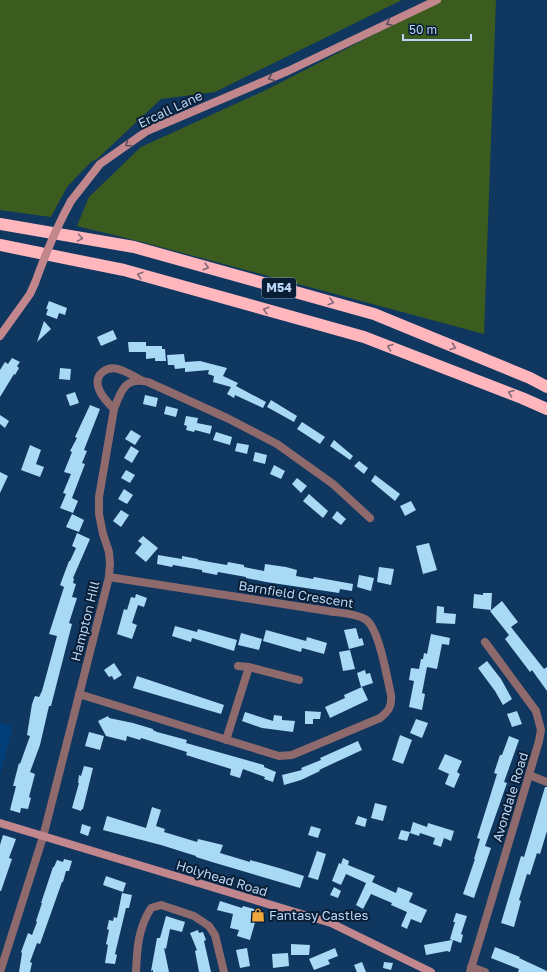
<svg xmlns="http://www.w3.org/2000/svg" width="547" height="972" font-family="'Golos Text',sans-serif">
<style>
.built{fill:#003f7a}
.green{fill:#3b5c1e}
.building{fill:#a9daf5}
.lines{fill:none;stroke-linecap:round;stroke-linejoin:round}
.street{stroke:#8f6a6d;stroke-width:8}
.secondary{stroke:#c1878c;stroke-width:8}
.highway{stroke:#ffb6bd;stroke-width:12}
.secondary-bridge{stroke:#c1878c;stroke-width:8}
.oneway{stroke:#5c4d5c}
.oneway2{stroke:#846a79}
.labels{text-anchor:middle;stroke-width:4;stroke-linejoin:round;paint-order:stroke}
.shield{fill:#091e35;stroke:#869ebb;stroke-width:1}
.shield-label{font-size:12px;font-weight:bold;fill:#bbd5f5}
.street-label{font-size:13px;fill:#bbd5f5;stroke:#091e35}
.poi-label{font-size:13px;fill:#bbd5f5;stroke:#091e35;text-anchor:start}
</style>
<rect width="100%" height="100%" fill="#103760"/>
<path class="built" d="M0 722 13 726 0 775Z"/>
<g class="green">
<path d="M0 0H402L215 92 161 99 97 159 91 162 67 187 51 217 0 210Z"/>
<path d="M441 0H496L484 334 142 242 77 226 89 197 141 147 266 90Z"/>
</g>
<g class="building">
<path d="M49 301 67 308 65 315 59 313 57 319 46 315 48 309H46Z"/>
<path d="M44 321 51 329 37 342Z"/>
<path d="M113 330 117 339 101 346 97 337Z"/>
<path d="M128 342H146V346H162V349H165L166 361H155V358L146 359V352H129Z"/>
<path d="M184 354 185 362 200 361 227 368 223 376 238 383 236 386 266 402 263 408 235 395 234 398 227 394 231 387 213 382 214 376 208 374 209 370 185 372V368L175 369 174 365H168L167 355Z"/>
<path d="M12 358 20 362 17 366 19 368 15 375 14 374 0 397V370L5 362 8 364Z"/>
<path d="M60 368 71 369 70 380 59 379Z"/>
<path d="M75 392 79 403 70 406 66 395Z"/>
<path d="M145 395 158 398 156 407 143 404Z"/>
<path d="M271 400 297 416 294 422 267 407Z"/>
<path d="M90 405 100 409 84 450 87 451 82 463 85 464 72 498 78 501 73 513 60 508 66 494 63 493 71 474 64 472 72 452 70 451 77 438 75 437Z"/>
<path d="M166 406 178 409 176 417 164 414Z"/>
<path d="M0 415 9 421 5 428 0 424Z"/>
<path d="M186 416 198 418 197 423 212 426 210 434 195 430 194 432 186 430 187 426 184 425Z"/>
<path d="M302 422 325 437 320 444 297 429Z"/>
<path d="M131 430 141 436 135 445 125 439Z"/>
<path d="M216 432 232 437 230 445 213 440Z"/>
<path d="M334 440 353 456 350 460 330 446Z"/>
<path d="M237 443 249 445 247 454 235 451Z"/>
<path d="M30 445 41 450 36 464 44 467 40 477 21 470Z"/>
<path d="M131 446 139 451 132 463 124 458Z"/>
<path d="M255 452 267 455 265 464 253 461Z"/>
<path d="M359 461 368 468 364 474 354 466Z"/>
<path d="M274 465 285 471 281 479 270 474Z"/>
<path d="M126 470 135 475 130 483 121 478Z"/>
<path d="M0 472 8 476 0 493Z"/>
<path d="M375 475 400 494 395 501 371 481Z"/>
<path d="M297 478 307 486 301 493 292 484Z"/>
<path d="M124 489 133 495 127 504 118 499Z"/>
<path d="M309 494 328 511 323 518 303 501Z"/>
<path d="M411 501 416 510 405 516 400 506Z"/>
<path d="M121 510 129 515 121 527 113 521Z"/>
<path d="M337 511 346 519 341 525 332 518Z"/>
<path d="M72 514 84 520 79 532 66 527Z"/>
<path d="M77 533 90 539 73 578 74 579 73 583 76 584 72 597 77 598 69 623 72 624 51 706H49L40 745 30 772 35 774 29 797 31 798 28 809 21 808 20 813 10 810 16 786H13L19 763 20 764 30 736 27 735 32 704 35 696 39 697 42 691 57 636 49 634 64 587 60 585 69 561H70L76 548 72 546Z"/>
<path d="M143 536 158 548 146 562 135 553 142 544 138 541Z"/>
<path d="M429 543 437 570 423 574 416 546Z"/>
<path d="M158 555 182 559V556L198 559V560L227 565 228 562 244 565V567L264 571 265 564 286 567 297 570 296 576 313 579 314 577 353 584 352 591 340 589 339 593 266 582 246 578V577L218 572 217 575 202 572V570L173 565 172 567 157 564Z"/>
<path d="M379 567 394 569 391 585 377 582Z"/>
<path d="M359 575 374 578 371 591 357 587Z"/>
<path d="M483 593H492L491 610 473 608 474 594 483 595Z"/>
<path d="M136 594 147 598 144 607 138 605 132 623 137 625 132 639 117 634 124 609 127 610 131 597 135 598Z"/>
<path d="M502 601 518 622 511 627 544 669 547 667V691L532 670 530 672 505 639 509 635 490 611Z"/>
<path d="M437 606 444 607V613L456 614 455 624 436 623Z"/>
<path d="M175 626 197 632 198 629 237 640 234 651 192 638 191 642 172 636Z"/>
<path d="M356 628 359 639 362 638 364 645 349 649 344 630Z"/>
<path d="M266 630 306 641 307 637 327 643 324 654 302 648 301 652 263 641Z"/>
<path d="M241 633 262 639 259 650 238 645Z"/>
<path d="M431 634 450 638 449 645 442 644 437 669 427 667 422 693 425 694 422 710 409 707 414 681 409 680 411 668 419 669 421 659H423L424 653 427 654Z"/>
<path d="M350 650 355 669 343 671 339 652Z"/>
<path d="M487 661 501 679 512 699 503 705 495 691 478 668Z"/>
<path d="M114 663 122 675 114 680 112 676 109 677 104 670Z"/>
<path d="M365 670 366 674 370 673 373 683 361 687 357 673Z"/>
<path d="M137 676 224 705 221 714 133 688Z"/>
<path d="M362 687 368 700 330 718 325 707 345 698 344 695Z"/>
<path d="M305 711 321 712 320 719H313V724H305Z"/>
<path d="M517 711 522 724 512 727 507 714Z"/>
<path d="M245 712 273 721 274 715 282 716V720L295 721 293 732 262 728 242 721Z"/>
<path d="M108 716 109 718 133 723 153 729V730L157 732 187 740 186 743 264 765V767L276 772 273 782 264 779 265 777 243 769 240 778 230 775 231 769 186 755 187 752 141 738 140 740 127 736 126 741 106 736 98 721Z"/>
<path d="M416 719 428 723 422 738 410 733Z"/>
<path d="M89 732 104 736 100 750 85 746Z"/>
<path d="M400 735 412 740 403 764 392 760Z"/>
<path d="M509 736 519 740 504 782 507 783 485 846 491 848 474 898 463 894 475 859H474L480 839 477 838 497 774 494 773 500 755H502Z"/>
<path d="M358 741 362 750 319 770 320 771 301 780 284 785 282 775 302 770 301 768 321 760 320 758Z"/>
<path d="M445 754 462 761 457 772 460 774 454 788 445 784 449 774 438 769Z"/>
<path d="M84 766 93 768 83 809H82L81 811 72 808 79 783H78L79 775 81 776Z"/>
<path d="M545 787H547V831L540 854 537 853 530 875 527 874 519 900 521 901 514 927 501 923 521 856 524 857Z"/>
<path d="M375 803 387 806 383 821 371 818Z"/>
<path d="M152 807 161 810 156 826 165 829 164 832 197 842 198 839 223 845 220 853 250 862V860L279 868 304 876 300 888 212 862 196 857V856L161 845 103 830 107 816 146 828Z"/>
<path d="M358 816 367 819 365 827 355 824Z"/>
<path d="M413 822 427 827 428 823 454 831 451 841 444 838 441 847 433 844 435 838 420 833 419 836 410 833Z"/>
<path d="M82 824 91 827 88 836 80 833Z"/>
<path d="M311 826 321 829 318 838 308 835Z"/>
<path d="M401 830 410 832 407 841 398 839Z"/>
<path d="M3 835 16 839 9 858 12 859 1 891H0V845Z"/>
<path d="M317 851 326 854 318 880 308 877Z"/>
<path d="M343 858 349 861 348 865 375 876 372 882 396 893 398 887 413 893 409 902 427 910 421 923 411 919 407 929 401 926 407 912 391 905 392 903 371 894 363 909 356 905 366 883 346 874 341 885 332 881 339 863 341 864Z"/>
<path d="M64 859 72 861 69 871H66L63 882H62L40 944 37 943 30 962 32 963 30 972H19L22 953 21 952 28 933 32 935 37 922 36 921 42 903H41L53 867H54L57 860 63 862Z"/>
<path d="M106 876 126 883 123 892 103 885Z"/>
<path d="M334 887 341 891 338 898 330 895Z"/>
<path d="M122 893 132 895 129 908H126L115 954 117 955 115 964 105 963 108 945 106 944 109 930 107 929 109 920 113 921 114 917 117 918Z"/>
<path d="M220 901 242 908 243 906 265 912 262 921 256 919 250 940 237 936 239 930 230 928 233 914 217 910Z"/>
<path d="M456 913 467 916 461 934 463 935 461 943 453 940 450 952 447 951 426 955 424 945 452 940 450 939 455 922H453Z"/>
<path d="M166 916 185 922 182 932 170 929 166 949 164 948 169 972H153V970L151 971 157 938H160Z"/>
<path d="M198 930 199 933 203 932 206 940 204 941 211 972H199L195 951 197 950 190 933Z"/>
<path d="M291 944 310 945 309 955H291Z"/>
<path d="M495 947 520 957 519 958 547 971V972H518L519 969 491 958Z"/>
<path d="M247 948 250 966 240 968 236 950Z"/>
<path d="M335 948 338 956 328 960 330 964 314 970 309 959Z"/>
<path d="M288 953 289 966 273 968 272 954Z"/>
<path d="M362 962 366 972H357L354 965Z"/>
<path d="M384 962 393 963 391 970 383 968Z"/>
</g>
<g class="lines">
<g class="street">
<path d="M114 409C108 403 100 395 98 386 95 374 107 366 118 369 126 371 133 376 141 380"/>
<path d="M238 666 249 667 299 680"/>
<path d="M79 694 279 756 292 755 380 718C389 711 392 706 391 695 387 678 379 627 365 619 355 613 339 613 328 611L109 577"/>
<path d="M226 740 249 667"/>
<path d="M529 775 547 782"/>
<path d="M471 967 485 972"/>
<path d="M0 972 43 837 109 577 110 563 109 552 103 534 99 514V497L114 409C121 390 126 376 148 382L227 418 277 444 333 484 370 518"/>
<path d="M136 972C137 948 138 929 151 908L161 905 194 916 209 926 215 935 224 972"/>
<path d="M470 972 529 775 539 741 541 730 536 711 485 642"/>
</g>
<g class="secondary">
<path d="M71 201 100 164 147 131 288 71 437 0"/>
<path d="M0 336 30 294 35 283"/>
<path d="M0 823 331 923 431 972"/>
</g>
<g class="highway">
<path d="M0 224 134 247 374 314 530 378 547 387"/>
<path d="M0 245 124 270 364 337 522 398 547 409"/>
</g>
<path class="secondary-bridge" d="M35 283C45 255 56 228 71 201"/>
</g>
<defs><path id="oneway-chevron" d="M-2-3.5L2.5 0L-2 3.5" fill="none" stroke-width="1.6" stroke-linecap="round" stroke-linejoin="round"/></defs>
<g class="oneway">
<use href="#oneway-chevron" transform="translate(389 23) rotate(154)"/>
<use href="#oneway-chevron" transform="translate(271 78) rotate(157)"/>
<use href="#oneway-chevron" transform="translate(128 144) rotate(145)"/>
</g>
<g class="oneway2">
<use href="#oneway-chevron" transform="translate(80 238) rotate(10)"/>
<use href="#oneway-chevron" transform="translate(206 267) rotate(16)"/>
<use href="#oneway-chevron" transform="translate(140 275) rotate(-164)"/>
<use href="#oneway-chevron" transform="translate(331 302) rotate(16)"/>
<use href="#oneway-chevron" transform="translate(266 310) rotate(-164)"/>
<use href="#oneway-chevron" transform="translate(390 347) rotate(-159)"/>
<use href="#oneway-chevron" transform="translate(453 347) rotate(22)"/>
<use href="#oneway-chevron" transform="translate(511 393) rotate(-159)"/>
</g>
<defs>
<g id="shop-bare" transform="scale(1.08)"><path d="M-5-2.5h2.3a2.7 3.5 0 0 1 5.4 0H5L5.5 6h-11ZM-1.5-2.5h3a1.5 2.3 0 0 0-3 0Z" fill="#efa73d" stroke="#091e35" stroke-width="2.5" paint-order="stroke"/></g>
</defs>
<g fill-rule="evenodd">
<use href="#shop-bare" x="258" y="915"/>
</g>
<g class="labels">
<rect class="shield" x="262" y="278" width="34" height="20" rx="3"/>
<g class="shield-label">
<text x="279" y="292">M54</text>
</g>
<g class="street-label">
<text transform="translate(170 109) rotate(-25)" y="5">Ercall Lane</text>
<text transform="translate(296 594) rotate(9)" y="5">Barnfield Crescent</text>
<text transform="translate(85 621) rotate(-76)" y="5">Hampton Hill</text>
<text transform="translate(510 797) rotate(-73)" y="5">Avondale Road</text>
<text transform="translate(222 878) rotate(17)" y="5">Holyhead Road</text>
</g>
<g class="poi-label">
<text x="269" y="920">Fantasy Castles</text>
</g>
</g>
<path d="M403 34v6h68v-6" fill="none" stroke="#bbd5f5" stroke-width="2"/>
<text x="409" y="34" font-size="12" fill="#bbd5f5" stroke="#091e35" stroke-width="3" paint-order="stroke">50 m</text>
</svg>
